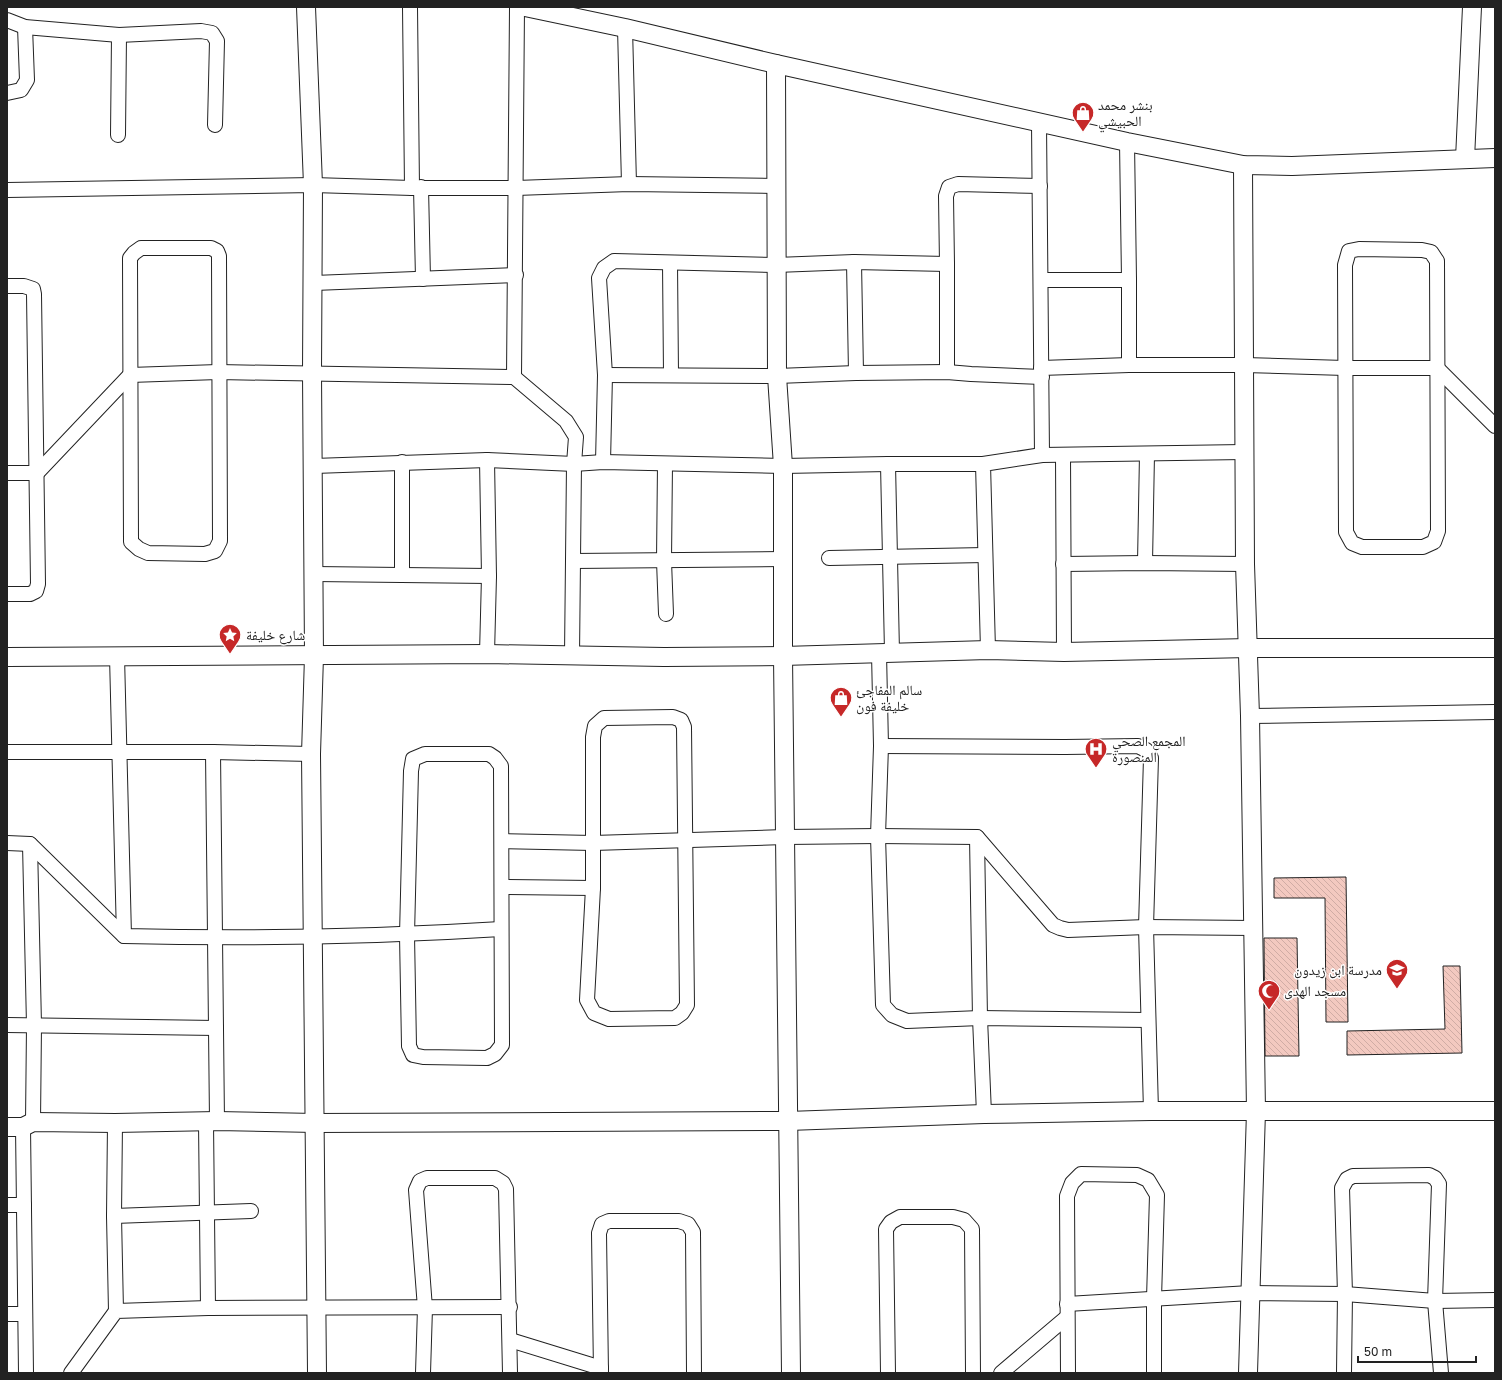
<svg xmlns="http://www.w3.org/2000/svg" width="1502" height="1380" font-family="'Golos Text','Noto Naskh Arabic',sans-serif">
<style>
.building{fill:url(#building-back-hatch);stroke:#222}
.lines{fill:none;stroke-linecap:round;stroke-linejoin:round}
.minor-casing{stroke:#222;stroke-width:16}
.tertiary-casing{stroke:#222;stroke-width:20}
.minor{stroke:#fff;stroke-width:14}
.tertiary{stroke:#fff;stroke-width:18}
.labels{text-anchor:middle;stroke-width:3;stroke-linejoin:round;paint-order:stroke}
.poi-label{font-size:14px;fill:#222;stroke:#fff;text-anchor:start}
</style>
<defs>
<pattern id="building-back-hatch" width="6" height="6" patternUnits="userSpaceOnUse"><rect width="6" height="6" fill="#f3c9c0"/><path d="M-1 5l2 2M0 0l6 6M5-1l2 2" fill="none" stroke="#d0aca5"/></pattern>
</defs>
<rect width="100%" height="100%" fill="#fff"/>
<g class="building">
<path d="M1346 877 1348 1022H1326L1325 898H1274V878Z"/>
<path d="M1264 938H1297L1299 1056H1265Z"/>
<path d="M1443 966H1460L1462 1053 1347 1055V1031L1445 1029Z"/>
</g>
<g class="lines">
<g class="minor-casing">
<g id="minor">
<path d="M410 7 412 188"/>
<path d="M7 20 25 27 119 35 201 31 212 33 217 41 215 125"/>
<path d="M625 28 629 184"/>
<path d="M7 93 21 90 27 80 25 27"/>
<path d="M1039 123 1042 455"/>
<path d="M118 135 119 35"/>
<path d="M1127 142 1129 280V365"/>
<path d="M421 187 423 279"/>
<path d="M7 190 313 185 412 188H516L629 184 776 186"/>
<path d="M141 248H211L217 251 219 256 220 541 215 551 205 554 148 553 139 549 131 542 130 258 134 253Z"/>
<path d="M1359 249 1422 250 1431 252 1437 261 1438 531 1434 542 1423 547H1362L1352 543 1346 532 1345 265 1349 251Z"/>
<path d="M854 262 856 373"/>
<path d="M670 263 671 375"/>
<path d="M1041 280H1129"/>
<path d="M314 283 516 275"/>
<path d="M7 286H24L33 289 34 294 38 584 36 591 30 594H7"/>
<path d="M1041 368 1129 365H1244L1345 368H1437L1495 426"/>
<path d="M947 372V264L946 196 949 187 958 184 1040 186"/>
<path d="M605 375 777 376 856 373 947 372 971 374 1042 377"/>
<path d="M514 377 517 7"/>
<path d="M1063 455 1064 652"/>
<path d="M487 460 489 576 487 654"/>
<path d="M402 462V575"/>
<path d="M603 462 605 375 599 278 604 268 614 261 776 265 854 262 947 264"/>
<path d="M665 464 664 561 666 614"/>
<path d="M888 464 892 652"/>
<path d="M314 466 487 460 574 464 603 462 783 466 888 464H983"/>
<path d="M7 473H37L130 375 218 372 514 377 566 421 576 437 574 464 572 656"/>
<path d="M829 558 985 555"/>
<path d="M573 561 782 559"/>
<path d="M1145 563 1147 454"/>
<path d="M1063 564 1145 563 1245 564"/>
<path d="M314 574 489 576"/>
<path d="M988 650 983 464 1042 455 1244 452"/>
<path d="M879 653 881 746 878 836 883 1005 892 1015 907 1021 980 1018 1148 1020"/>
<path d="M117 656 124 936"/>
<path d="M1250 716 1495 712"/>
<path d="M673 717 681 720 684 727 687 1005 682 1013 675 1018 609 1019 594 1013 587 1000 593 888V737L595 726 604 718Z"/>
<path d="M881 746 1065 747 1138 746 1146 750 1151 758 1146 927 1151 1111"/>
<path d="M7 752H213L311 754"/>
<path d="M213 752 217 1121"/>
<path d="M425 754H489L495 758 501 766 502 1045 495 1054 487 1058 423 1057 413 1055 409 1046 407 935 411 771 413 759Z"/>
<path d="M977 837 980 1018 984 1114"/>
<path d="M502 841 593 843 785 837 878 836 977 837 1053 925 1060 928 1068 930 1146 927 1254 928"/>
<path d="M7 843 30 844 124 936C250 939 375 937 501 929"/>
<path d="M30 844 34 1025 33 1122"/>
<path d="M502 887 593 888"/>
<path d="M7 1025 216 1028"/>
<path d="M206 1122 208 1308"/>
<path d="M115 1123 114 1216 116 1311"/>
<path d="M23 1127 26 1373"/>
<path d="M7 1205H24"/>
<path d="M114 1216 251 1211"/>
<path d="M1067 1304 1250 1293 1345 1294 1435 1301 1495 1300"/>
<path d="M7 1314H25"/>
<path d="M510 1340 601 1368"/>
<path d="M71 1373 116 1311 208 1308 510 1307"/>
<path d="M423 1373 425 1308 416 1190 420 1181 427 1178H495L503 1183 506 1189 510 1373"/>
<path d="M601 1373 599 1233 602 1224 609 1221H679L688 1224 693 1232 694 1373"/>
<path d="M888 1373 886 1229 891 1222 900 1217H953L964 1220 972 1229 973 1373"/>
<path d="M1001 1373 1067 1317"/>
<path d="M1068 1373 1067 1196 1072 1183 1081 1174 1137 1175 1148 1180 1157 1195 1154 1299V1373"/>
<path d="M1344 1373 1345 1294 1342 1188 1347 1179 1353 1176 1429 1175 1435 1178 1439 1184 1435 1301 1441 1373"/>
</g>
</g>
<g class="tertiary-casing">
<g id="tertiary">
<path d="M306 7 313 185 312 373 314 656 311 754 317 1373"/>
<path d="M525 7 625 28 776 64 1127 142 1243 165 1292 166 1495 158"/>
<path d="M776 64 777 376 783 466V656L791 1373"/>
<path d="M1465 159 1472 7"/>
<path d="M1243 165 1245 564 1250 716 1256 1111 1248 1373"/>
<path d="M7 657 487 654 664 657 783 656 988 650 1064 652 1249 648H1495"/>
<path d="M7 1127H23L33 1122 115 1123 217 1121 315 1123 788 1121 984 1114 1151 1111H1495"/>
</g>
</g>
<use href="#minor" class="minor"/>
<use href="#tertiary" class="tertiary"/>
</g>
<defs>
<g id="shop-pin" transform="scale(1.15)"><path d="M0 17L-7.5 6A9.5 9.5 0 1 1 7.5 6Z" fill="#c62828" stroke="#fff"/><path d="M-5-2.5h2.3a2.7 3.5 0 0 1 5.4 0H5L5.5 6h-11ZM-1.5-2.5h3a1.5 2.3 0 0 0-3 0Z" fill="#fff"/></g>
<g id="sight-pin" transform="scale(1.15)"><path d="M0 17L-7.5 6A9.5 9.5 0 1 1 7.5 6Z" fill="#c62828" stroke="#fff"/><path d="M0-6L1.8-2.2L6-1.7L2.9 1.2L3.7 5.4L0 3.3L-3.7 5.4L-2.9 1.2L-6-1.7L-1.8-2.2Z" fill="#fff"/></g>
<g id="hospital-pin" transform="scale(1.15)"><path d="M0 17L-7.5 6A9.5 9.5 0 1 1 7.5 6Z" fill="#c62828" stroke="#fff"/><path d="M-5-5h3v3.5h4V-5h3V5h-3V1.5h-4V5h-3Z" fill="#fff"/></g>
<g id="school-pin" transform="scale(1.15)"><path d="M0 17L-7.5 6A9.5 9.5 0 1 1 7.5 6Z" fill="#c62828" stroke="#fff"/><path d="M0-5L7-2L0 1L-7-2ZM-4 1L0 2.5L4 1V4Q0 6-4 4Z" fill="#fff"/></g>
<g id="mosque-pin" transform="scale(1.15)"><path d="M0 17L-7.5 6A9.5 9.5 0 1 1 7.5 6Z" fill="#c62828" stroke="#fff"/><path d="M3.5-4.9A6 6 0 1 0 3.5 4.9A5 5 0 1 1 3.5-4.9Z" fill="#fff"/></g>
</defs>
<g fill-rule="evenodd">
<use href="#shop-pin" x="1083" y="113"/>
<use href="#sight-pin" x="230" y="635"/>
<use href="#shop-pin" x="841" y="698"/>
<use href="#hospital-pin" x="1096" y="749"/>
<use href="#school-pin" x="1397" y="970"/>
<use href="#mosque-pin" x="1269" y="991"/>
</g>
<g class="labels">
<g class="poi-label">
<text x="1098" y="110">بنشر محمد<tspan x="1098" dy="16">الحبيشي</tspan></text>
<text x="246" y="640">شارع خليفة</text>
<text x="856" y="695">سالم المفاجئ<tspan x="856" dy="16">خليفة فون</tspan></text>
<text x="1112" y="746">المجمع الصحي<tspan x="1112" dy="16">المنصورة</tspan></text>
<text x="1382" y="975" text-anchor="end">مدرسة ابن زيدون</text>
<text x="1284" y="996">مسجد الهدى</text>
</g>
</g>
<rect width="1502" height="1380" fill="none" stroke="#222222" stroke-width="16"/>
<path d="M1358 1356v6h118v-6" fill="none" stroke="#222222" stroke-width="2"/>
<text x="1364" y="1356" font-size="12" fill="#222222" stroke="#ffffff" stroke-width="3" paint-order="stroke">50 m</text>
</svg>
